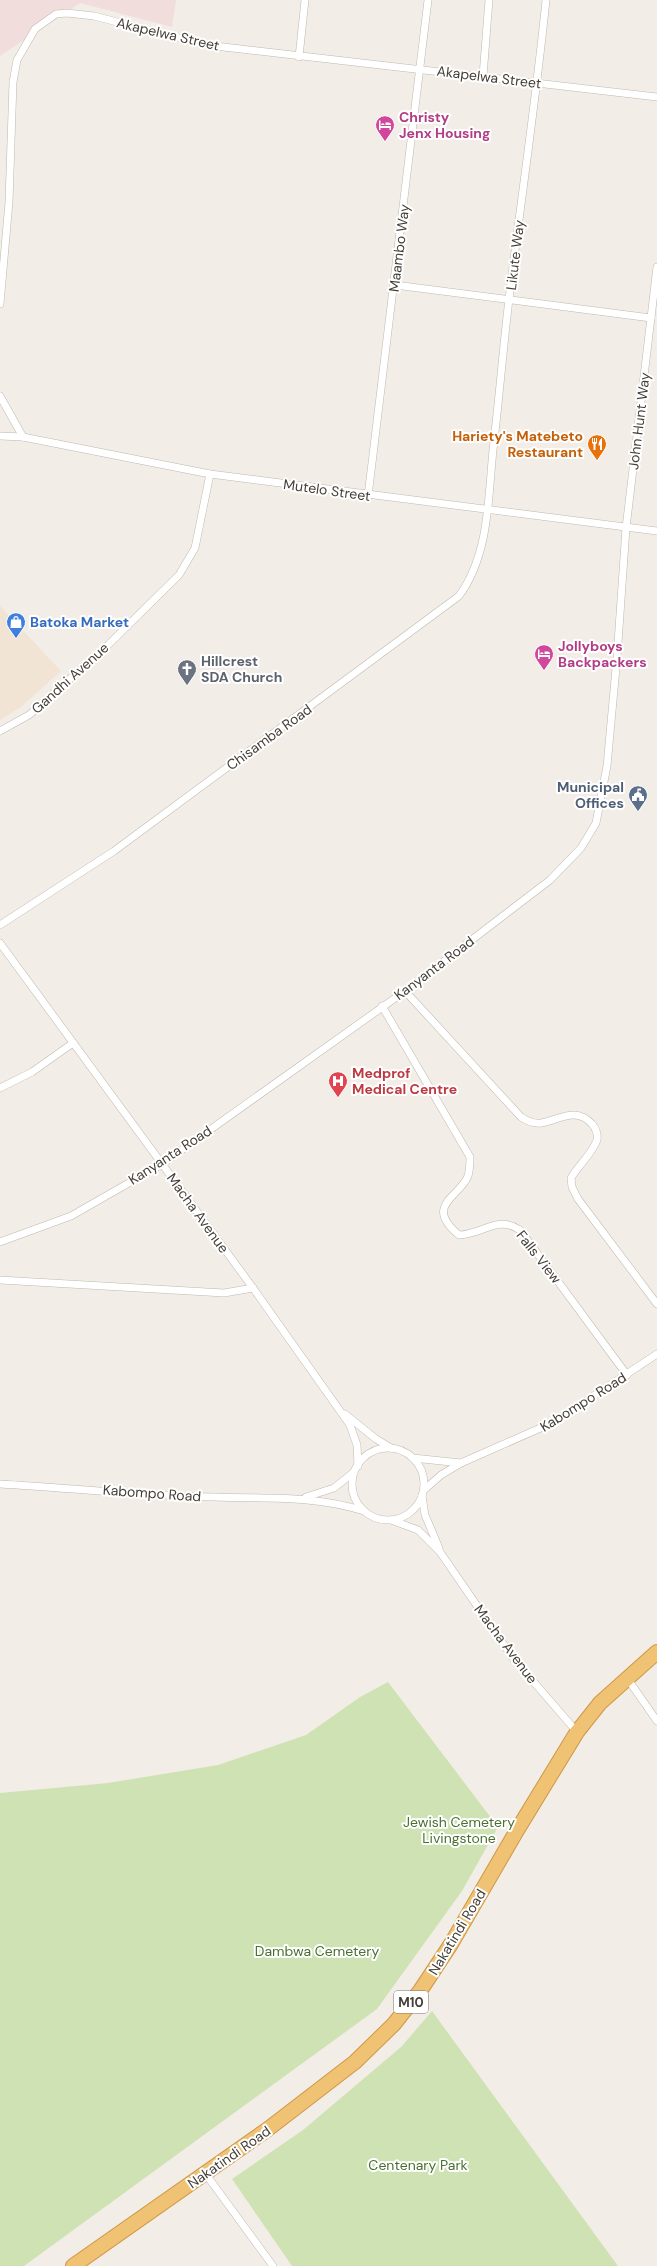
<svg xmlns="http://www.w3.org/2000/svg" width="657" height="2266" font-family="'DM Sans',sans-serif">
<style>
.commercial{fill:#f2e4d4}
.medical{fill:#f1dedc}
.green{fill:#cfe2b4}
.lines{fill:none;stroke-linecap:round;stroke-linejoin:round}
.street-casing{stroke:#bfb8ae;stroke-width:8}
.highway-casing{stroke:#ce9745;stroke-width:16}
.street{stroke:#fff;stroke-width:7}
.highway{stroke:#f0c274;stroke-width:14}
.labels{text-anchor:middle;stroke-width:4;stroke-linejoin:round;paint-order:stroke}
.shield{fill:#fff;stroke:#7c7873;stroke-width:1}
.shield-label{font-size:13px;font-weight:bold;fill:#443e37}
.street-label{font-size:14px;fill:#443e37;stroke:#fff}
.hotel-label{font-size:14px;font-weight:bold;fill:#b23c85;stroke:#fff;text-anchor:start}
.food-label{font-size:14px;font-weight:bold;fill:#c56008;stroke:#fff;text-anchor:end}
.shop-label{font-size:14px;font-weight:bold;fill:#366cbe;stroke:#fff;text-anchor:start}
.worship-label{font-size:14px;font-weight:bold;fill:#5b616d;stroke:#fff;text-anchor:start}
.service-label{font-size:14px;font-weight:bold;fill:#4e5e75;stroke:#fff;text-anchor:end}
.health-label{font-size:14px;font-weight:bold;fill:#be3a42;stroke:#fff;text-anchor:start}
.park-label{font-size:14px;fill:#4a7030;stroke:#fff}
</style>
<rect width="100%" height="100%" fill="#f2eee7"/>
<path class="commercial" d="M0 606 61 671 21 707 0 720Z"/>
<path class="medical" d="M0 0H176L172 27 80 3 0 56Z"/>
<g class="green">
<path d="M388 1682 498 1827 462 1891 377 2009 24 2266H0V1793L108 1783 218 1765 306 1735 360 1697Z"/>
<path d="M432 2011 618 2266H292L232 2179 303 2130 401 2047Z"/>
</g>
<g class="lines">
<g class="street-casing">
<g id="street">
<path d="M299 57 305 0"/>
<path d="M483 76 489 0"/>
<path d="M395 285 651 318"/>
<path d="M0 304 9 202 13 82 17 60 35 29 56 14 67 13 94 16 206 45 657 97"/>
<path d="M0 396 23 437"/>
<path d="M0 436 23 437 210 474 657 531"/>
<path d="M368 496 428 0"/>
<path d="M0 731 29 715 108 645 179 575 195 548 210 474"/>
<path d="M0 925 114 851 459 596C489 555 488 500 493 450 499 400 503 349 509 299 521 199 536 100 546 0"/>
<path d="M0 943 253 1288 350 1425 357 1445 358 1466"/>
<path d="M405 991 521 1117C527 1121 533 1124 541 1123 559 1120 576 1106 592 1124 596 1128 598 1135 597 1140 592 1154 578 1166 571 1178L572 1187 578 1199 657 1304"/>
<path d="M382 1006 470 1157C470 1164 470 1169 468 1176 460 1197 423 1205 459 1235 483 1234 498 1215 520 1230L627 1375"/>
<path d="M0 1088 32 1072 73 1043"/>
<path d="M0 1242 71 1216 162 1164 405 991 550 880 581 848 596 823 607 766 617 657 626 528 657 267"/>
<path d="M0 1280 224 1293 253 1288"/>
<path d="M345 1414 376 1439 391 1448"/>
<circle cx="388" cy="1484" r="36"/>
<path d="M413 1458 461 1463"/>
<path d="M0 1484C71 1488 143 1496 215 1497 267 1499 314 1495 364 1511"/>
<path d="M424 1490 441 1475 461 1463 554 1422 657 1354"/>
<path d="M422 1496 425 1515 439 1548"/>
<path d="M306 1497 334 1488 354 1472"/>
<path d="M391 1520 418 1530 440 1552 513 1658 577 1732"/>
<path d="M627 1678 657 1721"/>
<path d="M205 2173 273 2266"/>
</g>
</g>
<g class="highway-casing">
<path id="highway" d="M73 2266 268 2129 355 2062 394 2024 420 1991 451 1944 516 1832 577 1732 600 1703 657 1652"/>
</g>
<use href="#street" class="street"/>
<use href="#highway" class="highway"/>
</g>
<defs>
<g id="hotel-pin" transform="scale(1)"><path d="M0 17L-7.5 6A9.5 9.5 0 1 1 7.5 6Z" fill="#d1479c" stroke="#fff"/><path d="M-6-4.5h1.5V1H6V5H4.5V3h-9V5H-6ZM-4 0a1.8 1.8 0 1 1 3.6 0ZM.5 0V-2.5h3Q6-2.5 6 0Z" fill="#fff"/></g>
<g id="restaurant-pin" transform="scale(1)"><path d="M0 17L-7.5 6A9.5 9.5 0 1 1 7.5 6Z" fill="#e8710a" stroke="#fff"/><path d="M-5-6h1v4h1v-4h1v4h1v-4h1v5L-1.5 .5V6h-2V.5L-5-1ZM5-6V6H3V1.5H1.5Q1.5-4 5-6Z" fill="#fff"/></g>
<g id="shop-pin" transform="scale(1)"><path d="M0 17L-7.5 6A9.5 9.5 0 1 1 7.5 6Z" fill="#3f7fe0" stroke="#fff"/><path d="M-5-2.5h2.3a2.7 3.5 0 0 1 5.4 0H5L5.5 6h-11ZM-1.5-2.5h3a1.5 2.3 0 0 0-3 0Z" fill="#fff"/></g>
<g id="church-pin" transform="scale(1)"><path d="M0 17L-7.5 6A9.5 9.5 0 1 1 7.5 6Z" fill="#6b7280" stroke="#fff"/><path d="M-1.2-6h2.4v3.5h3.3v2.4h-3.3V6h-2.4V-.1h-3.3v-2.4h3.3Z" fill="#fff"/></g>
<g id="civic-pin" transform="scale(1)"><path d="M0 17L-7.5 6A9.5 9.5 0 1 1 7.5 6Z" fill="#5c6f8a" stroke="#fff"/><path d="M-.6-6.5H3V-4.5H.6V-3L4-1V1h2V6H-6V1h2V-1L-.6-3ZM-1.2 2.5V6h2.4V2.5Z" fill="#fff"/></g>
<g id="hospital-pin" transform="scale(1)"><path d="M0 17L-7.5 6A9.5 9.5 0 1 1 7.5 6Z" fill="#e0444e" stroke="#fff"/><path d="M-5-5h3v3.5h4V-5h3V5h-3V1.5h-4V5h-3Z" fill="#fff"/></g>
</defs>
<g fill-rule="evenodd">
<use href="#hotel-pin" x="385" y="125"/>
<use href="#restaurant-pin" x="597" y="444"/>
<use href="#shop-pin" x="16" y="622"/>
<use href="#hotel-pin" x="544" y="654"/>
<use href="#church-pin" x="187" y="669"/>
<use href="#civic-pin" x="638" y="795"/>
<use href="#hospital-pin" x="338" y="1081"/>
</g>
<g class="labels">
<rect class="shield" x="394" y="1991" width="34" height="22" rx="3"/>
<g class="shield-label">
<text x="411" y="2007">M10</text>
</g>
<g class="street-label">
<text transform="translate(168 34) rotate(13)" y="5">Akapelwa Street</text>
<text transform="translate(489 77) rotate(7)" y="5">Akapelwa Street</text>
<text transform="translate(399 248) rotate(-83)" y="5">Maambo Way</text>
<text transform="translate(515 255) rotate(-83)" y="5">Likute Way</text>
<text transform="translate(639 421) rotate(-83)" y="5">John Hunt Way</text>
<text transform="translate(327 490) rotate(8)" y="5">Mutelo Street</text>
<text transform="translate(70 678) rotate(-42)" y="5">Gandhi Avenue</text>
<text transform="translate(269 737) rotate(-36)" y="5">Chisamba Road</text>
<text transform="translate(434 968) rotate(-37)" y="5">Kanyanta Road</text>
<text transform="translate(170 1155) rotate(-33)" y="5">Kanyanta Road</text>
<text transform="translate(198 1213) rotate(54)" y="5">Macha Avenue</text>
<text transform="translate(539 1257) rotate(52)" y="5">Falls View</text>
<text transform="translate(583 1402) rotate(-32)" y="5">Kabompo Road</text>
<text transform="translate(152 1493) rotate(4)" y="5">Kabompo Road</text>
<text transform="translate(506 1644) rotate(53)" y="5">Macha Avenue</text>
<text transform="translate(457 1932) rotate(-59)" y="5">Nakatindi Road</text>
<text transform="translate(229 2157) rotate(-35)" y="5">Nakatindi Road</text>
</g>
<g class="hotel-label">
<text x="399" y="122">Christy<tspan x="399" dy="16">Jenx Housing</tspan></text>
<text x="558" y="651">Jollyboys<tspan x="558" dy="16">Backpackers</tspan></text>
</g>
<g class="food-label">
<text x="583" y="441">Hariety's Matebeto<tspan x="583" dy="16">Restaurant</tspan></text>
</g>
<g class="shop-label">
<text x="30" y="627">Batoka Market</text>
</g>
<g class="worship-label">
<text x="201" y="666">Hillcrest<tspan x="201" dy="16">SDA Church</tspan></text>
</g>
<g class="service-label">
<text x="624" y="792">Municipal<tspan x="624" dy="16">Offices</tspan></text>
</g>
<g class="health-label">
<text x="352" y="1078">Medprof<tspan x="352" dy="16">Medical Centre</tspan></text>
</g>
<g class="park-label">
<text x="459" y="1827">Jewish Cemetery<tspan x="459" dy="16">Livingstone</tspan></text>
<text x="317" y="1956">Dambwa Cemetery</text>
<text x="418" y="2170">Centenary Park</text>
</g>
</g>
</svg>
